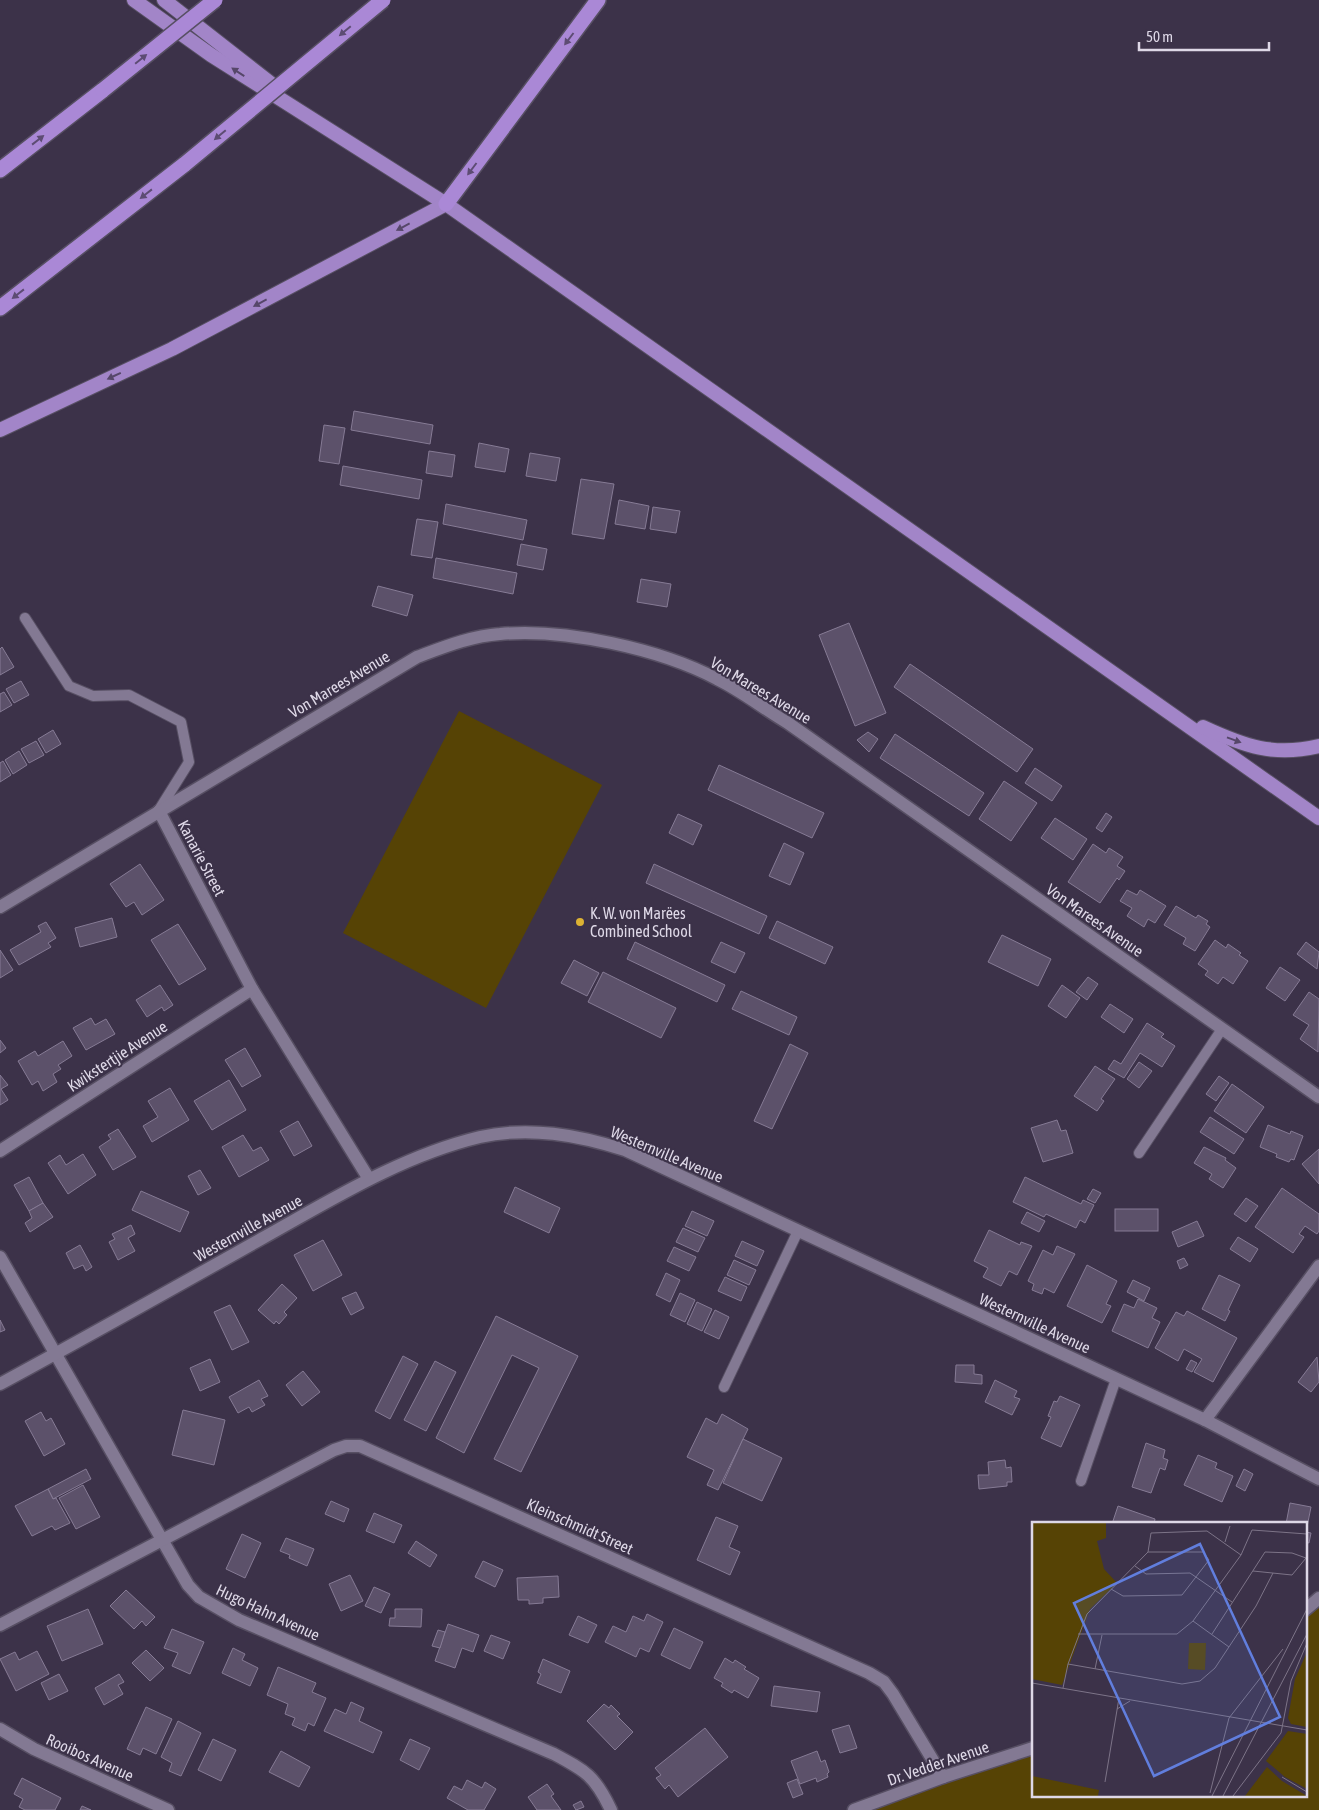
<svg xmlns="http://www.w3.org/2000/svg" width="1319" height="1810" font-family="'Asap Condensed',sans-serif">
<style>
.green{fill:#564305}
.building{fill:#5c516a;stroke:#867b95}
.lines{fill:none;stroke-linecap:round;stroke-linejoin:round}
.service-casing{stroke:#574f63;stroke-width:12}
.minor-casing{stroke:#574f63;stroke-width:15}
.trunk-casing{stroke:#574f63;stroke-width:16}
.motorway-casing{stroke:#574f63;stroke-width:18}
.service{stroke:#837993;stroke-width:10}
.minor{stroke:#837993;stroke-width:12}
.trunk{stroke:#a285c8;stroke-width:14}
.motorway{stroke:#aa88d6;stroke-width:15}
.motorway-bridge-casing{stroke:#574f63;stroke-width:18;stroke-linecap:butt}
.motorway-bridge{stroke:#aa88d6;stroke-width:15}
.oneway{fill:#5d4c73}
.oneway2{fill:#564769}
.poi-dot{fill:#dcb233;stroke:#3c3249;stroke-width:2}
.labels{text-anchor:middle;stroke-width:4;stroke-linejoin:round;paint-order:stroke}
.street-label{font-size:16px;fill:#ded8e7;stroke:#3c3249}
.poi-label{font-size:16px;fill:#ded8e7;stroke:#3c3249;text-anchor:start}
.inset-road{fill:none;stroke:#7d7488;stroke-width:1}
.view{fill:#617edd;fill-opacity:0.15;stroke:#617edd;stroke-width:2.5}
.inset-edge{fill:none;stroke:#ded8e7;stroke-width:2.5}
</style>
<rect width="100%" height="100%" fill="#3c3249"/>
<g class="green">
<path d="M459 711 602 785 486 1008 343 933Z"/>
<path d="M1319 1598V1810H867L1033 1748V1796H1305V1610Z"/>
</g>
<g class="building">
<path d="M354 411 433 425 430 444 351 430Z"/>
<path d="M324 425 345 428 339 464 319 461Z"/>
<path d="M479 443 509 449 505 472 475 467Z"/>
<path d="M429 451 455 455 452 477 426 473Z"/>
<path d="M530 453 560 458 556 481 526 476Z"/>
<path d="M343 466 422 480 419 499 340 485Z"/>
<path d="M581 479 614 484 604 539 572 534Z"/>
<path d="M619 500 649 506 645 529 615 524Z"/>
<path d="M446 504 527 520 523 540 443 524Z"/>
<path d="M653 507 680 511 676 533 650 529Z"/>
<path d="M417 519 438 522 432 558 411 555Z"/>
<path d="M521 544 547 549 543 570 517 565Z"/>
<path d="M436 558 517 573 513 594 433 578Z"/>
<path d="M641 579 671 584 667 607 637 602Z"/>
<path d="M378 586 413 595 407 616 372 606Z"/>
<path d="M849 623 886 713 855 726 819 635Z"/>
<path d="M2 647 14 667 0 675V649Z"/>
<path d="M910 664 1033 749 1017 772 894 687Z"/>
<path d="M21 681 29 695 14 703 6 689Z"/>
<path d="M4 692 12 705 0 712V694Z"/>
<path d="M53 730 61 744 46 753 38 739Z"/>
<path d="M868 732 878 739 869 752 857 740Z"/>
<path d="M895 734 984 793 969 816 880 758Z"/>
<path d="M36 741 44 755 29 763 21 749Z"/>
<path d="M19 751 27 765 13 774 5 760Z"/>
<path d="M3 761 11 775 0 782V763Z"/>
<path d="M719 765 824 813 812 838 708 790Z"/>
<path d="M1035 768 1062 786 1052 801 1025 783Z"/>
<path d="M1004 781 1037 803 1011 841 979 819Z"/>
<path d="M1106 813 1112 817 1102 832 1096 828Z"/>
<path d="M678 814 702 825 693 845 669 833Z"/>
<path d="M1055 818 1087 839 1073 860 1041 838Z"/>
<path d="M784 843 804 853 790 885 769 876Z"/>
<path d="M1093 844 1106 853 1109 848 1123 857 1117 866 1125 871 1119 880 1117 878 1100 903 1068 882Z"/>
<path d="M140 864 164 900 142 915 134 902 126 907 110 884Z"/>
<path d="M654 864 767 916 759 934 646 883Z"/>
<path d="M1127 890 1137 895 1140 890 1166 906 1155 923 1148 919 1144 927 1127 916 1132 908 1120 901Z"/>
<path d="M1176 906 1196 918 1198 915 1208 921 1206 924 1210 927 1195 951 1183 944 1186 938 1164 925Z"/>
<path d="M112 918 117 937 80 947 75 928Z"/>
<path d="M777 921 833 947 825 964 769 938Z"/>
<path d="M46 922 56 938 48 943 51 947 19 965 10 950 41 932 38 926Z"/>
<path d="M178 924 206 969 179 985 151 940Z"/>
<path d="M1002 935 1051 959 1038 986 988 962Z"/>
<path d="M1215 940 1226 948 1228 944 1241 953 1239 955 1248 961 1233 984 1223 977 1218 984 1205 975 1208 971 1198 964Z"/>
<path d="M635 942 725 985 717 1002 627 959Z"/>
<path d="M721 942 745 953 735 973 711 962Z"/>
<path d="M1306 942 1319 952 1317 969 1297 954Z"/>
<path d="M0 950 13 970 0 978Z"/>
<path d="M574 960 599 973 587 996 561 983Z"/>
<path d="M1280 967 1300 980 1285 1001 1266 988Z"/>
<path d="M603 972 676 1008 661 1038 588 1002Z"/>
<path d="M1088 977 1098 984 1087 1000 1076 992Z"/>
<path d="M160 985 173 1005 164 1011 162 1007 147 1017 136 1000Z"/>
<path d="M1062 985 1080 998 1066 1018 1048 1006Z"/>
<path d="M741 991 797 1017 789 1035 732 1009Z"/>
<path d="M1309 992 1319 999 1318 1052 1300 1039 1309 1025 1293 1015Z"/>
<path d="M1110 1004 1133 1019 1124 1033 1101 1017Z"/>
<path d="M91 1018 95 1025 106 1019 115 1034 86 1050 73 1028Z"/>
<path d="M1147 1023 1164 1034 1161 1037 1175 1046 1162 1067 1140 1053 1124 1078 1108 1069 1114 1060 1121 1064Z"/>
<path d="M0 1040 6 1048 0 1053Z"/>
<path d="M63 1041 72 1056 58 1065 61 1069 53 1074 57 1082 43 1091 38 1081 32 1085 18 1061 35 1051 38 1056Z"/>
<path d="M790 1044 808 1053 772 1129 754 1121Z"/>
<path d="M245 1048 261 1076 242 1087 225 1060Z"/>
<path d="M1139 1062 1152 1071 1139 1088 1127 1079Z"/>
<path d="M1095 1066 1115 1079 1101 1099 1104 1101 1097 1111 1074 1096Z"/>
<path d="M0 1075 8 1085 1 1089 8 1100 0 1105Z"/>
<path d="M1219 1076 1229 1083 1216 1101 1206 1094Z"/>
<path d="M229 1080 246 1110 212 1130 194 1101Z"/>
<path d="M1232 1084 1264 1107 1246 1133 1214 1111Z"/>
<path d="M170 1088 189 1120 152 1142 143 1126 158 1117 148 1101Z"/>
<path d="M1210 1117 1244 1139 1234 1154 1200 1132Z"/>
<path d="M1057 1120 1061 1131 1066 1130 1073 1153 1043 1162 1031 1128Z"/>
<path d="M298 1121 312 1146 294 1156 280 1131Z"/>
<path d="M1268 1125 1290 1134 1291 1131 1303 1136 1294 1160 1291 1159 1289 1162 1276 1157 1277 1154 1260 1147Z"/>
<path d="M118 1129 136 1157 113 1170 99 1147 111 1139 108 1135Z"/>
<path d="M243 1135 253 1151 261 1147 269 1160 239 1177 222 1147Z"/>
<path d="M1204 1147 1226 1158 1225 1160 1236 1168 1223 1188 1209 1179 1212 1174 1194 1163Z"/>
<path d="M1319 1149V1184L1302 1164Z"/>
<path d="M83 1154 96 1175 68 1194 48 1163 60 1155 66 1165Z"/>
<path d="M200 1170 211 1188 198 1195 188 1176Z"/>
<path d="M29 1177 43 1203 29 1211 14 1185Z"/>
<path d="M1025 1177 1081 1204 1083 1200 1094 1205 1085 1223 1080 1220 1076 1228 1046 1214 1044 1217 1013 1202Z"/>
<path d="M515 1187 560 1208 549 1233 504 1212Z"/>
<path d="M1282 1188 1319 1214V1231L1317 1234 1305 1226 1299 1234 1304 1237 1293 1253 1255 1227Z"/>
<path d="M1093 1189 1101 1193 1095 1203 1087 1199Z"/>
<path d="M141 1191 189 1212 180 1232 132 1210Z"/>
<path d="M1246 1198 1258 1206 1246 1222 1234 1214Z"/>
<path d="M43 1203 53 1217 30 1232 25 1223 32 1218 29 1211Z"/>
<rect x="1115" y="1209" width="43" height="22"/>
<path d="M692 1211 714 1221 707 1236 685 1226Z"/>
<path d="M1027 1212 1045 1221 1039 1232 1021 1223Z"/>
<path d="M1197 1221 1204 1236 1178 1247 1172 1232Z"/>
<path d="M131 1225 135 1234 128 1238 135 1251 118 1260 109 1242 115 1239 112 1234Z"/>
<path d="M683 1228 705 1238 698 1252 676 1242Z"/>
<path d="M989 1230 1020 1245 1021 1242 1032 1246 1017 1275 1009 1271 1001 1286 983 1277 988 1268 974 1261Z"/>
<path d="M1238 1237 1258 1249 1250 1262 1230 1249Z"/>
<path d="M323 1240 342 1275 313 1291 294 1255Z"/>
<path d="M742 1241 764 1251 757 1266 735 1256Z"/>
<path d="M80 1245 92 1267 86 1271 83 1265 74 1269 66 1253Z"/>
<path d="M1057 1246 1075 1254 1054 1293 1044 1288 1042 1294 1032 1290 1034 1284 1028 1281 1043 1250 1053 1255Z"/>
<path d="M674 1247 696 1257 689 1271 667 1261Z"/>
<path d="M1184 1258 1188 1265 1180 1269 1177 1261Z"/>
<path d="M734 1260 756 1270 749 1285 727 1275Z"/>
<path d="M1087 1265 1117 1281 1106 1304 1111 1306 1102 1323 1067 1306Z"/>
<path d="M666 1273 680 1280 670 1302 656 1295Z"/>
<path d="M1219 1275 1240 1285 1228 1310 1230 1311 1225 1321 1202 1309Z"/>
<path d="M725 1277 747 1287 741 1301 718 1291Z"/>
<path d="M1133 1280 1150 1288 1144 1301 1127 1292Z"/>
<path d="M282 1284 297 1298 284 1312 287 1315 279 1324 276 1321 274 1324 258 1310Z"/>
<path d="M356 1292 364 1308 351 1315 342 1298Z"/>
<path d="M680 1293 695 1300 685 1322 670 1315Z"/>
<path d="M1138 1299 1157 1308 1152 1318 1160 1322 1148 1348 1112 1331 1124 1304 1134 1308Z"/>
<path d="M697 1302 712 1309 702 1331 687 1324Z"/>
<path d="M230 1305 249 1342 232 1350 214 1312Z"/>
<path d="M715 1310 729 1317 719 1339 704 1332Z"/>
<path d="M1187 1311 1237 1338 1213 1382 1194 1372 1202 1359 1184 1349 1178 1361 1155 1348 1176 1312 1184 1316Z"/>
<path d="M496 1316 578 1356 521 1472 494 1459 539 1368 512 1355 464 1453 436 1438Z"/>
<path d="M0 1320 5 1330 0 1332Z"/>
<path d="M403 1356 418 1364 390 1419 375 1411Z"/>
<path d="M1317 1357 1319 1382 1311 1392 1298 1382Z"/>
<path d="M210 1359 220 1382 200 1391 190 1368Z"/>
<path d="M1191 1360 1197 1363 1192 1372 1186 1369Z"/>
<path d="M435 1361 456 1372 426 1431 404 1420Z"/>
<path d="M956 1365H974V1374L982 1375V1384L955 1382Z"/>
<path d="M303 1371 320 1392 302 1406 286 1385Z"/>
<path d="M259 1380 268 1396 261 1399 265 1405 252 1412 249 1407 238 1413 229 1397Z"/>
<path d="M995 1380 1017 1391 1014 1397 1020 1399 1012 1415 985 1402Z"/>
<path d="M1060 1396 1080 1405 1061 1447 1041 1438 1051 1417 1048 1416 1054 1401 1057 1402Z"/>
<path d="M183 1410 225 1420 214 1465 172 1455Z"/>
<path d="M41 1412 46 1421 51 1418 65 1444 44 1456 25 1421Z"/>
<path d="M722 1414 748 1429 718 1490 707 1485 714 1470 687 1457 706 1418 717 1424Z"/>
<path d="M743 1439 782 1458 762 1501 723 1483Z"/>
<path d="M1146 1443 1165 1450 1163 1458 1168 1460 1165 1470 1160 1468 1151 1493 1132 1487Z"/>
<path d="M1198 1455 1217 1463 1215 1468 1233 1476 1222 1502 1184 1485Z"/>
<path d="M1005 1460 1006 1468 1011 1467 1012 1482H1007V1486L979 1489 978 1475H989L988 1462Z"/>
<path d="M86 1469 91 1479 53 1499 48 1489Z"/>
<path d="M1244 1469 1253 1474 1245 1491 1236 1486Z"/>
<path d="M83 1485 100 1517 76 1529 59 1498Z"/>
<path d="M48 1489 53 1499 56 1498 70 1523 55 1530 52 1526 32 1536 15 1506Z"/>
<path d="M331 1501 349 1509 344 1522 325 1514Z"/>
<path d="M1290 1503 1311 1507 1306 1532 1311 1533 1309 1543 1305 1542V1524H1286Z"/>
<path d="M1118 1506 1155 1519 1154 1524H1112Z"/>
<path d="M374 1513 402 1525 394 1543 366 1531Z"/>
<path d="M716 1517 738 1526 729 1547 740 1552 730 1575 697 1560Z"/>
<path d="M242 1534 261 1543 245 1578 226 1569Z"/>
<path d="M286 1538 314 1549 307 1566 289 1558 290 1555 280 1551Z"/>
<path d="M416 1541 437 1555 430 1567 408 1553Z"/>
<path d="M483 1561 503 1570 495 1587 475 1577Z"/>
<path d="M350 1575 363 1601 341 1611 329 1584Z"/>
<path d="M558 1576 559 1597 543 1598V1603L529 1604V1600H518L517 1578Z"/>
<path d="M374 1587 390 1594 381 1613 365 1606Z"/>
<path d="M126 1590 155 1617 146 1626 142 1621 134 1629 110 1606Z"/>
<path d="M88 1609 103 1644 62 1661 47 1626Z"/>
<path d="M395 1609H422L421 1627 389 1626 390 1618H395Z"/>
<path d="M647 1614 663 1622 649 1652 640 1648 636 1657 605 1642 613 1626 626 1632 633 1616 644 1621Z"/>
<path d="M578 1616 597 1625 588 1643 569 1635Z"/>
<path d="M448 1624 479 1635 473 1652 462 1648 455 1668 435 1661Z"/>
<path d="M674 1628 703 1642 690 1669 661 1655Z"/>
<path d="M172 1629 204 1642 190 1674 172 1666 178 1653 164 1648Z"/>
<path d="M438 1630 445 1632 440 1648 432 1646Z"/>
<path d="M491 1635 510 1642 503 1659 484 1651Z"/>
<path d="M233 1648 245 1654 242 1660 258 1668 250 1686 222 1673Z"/>
<path d="M146 1650 164 1668 150 1681 132 1663Z"/>
<path d="M37 1651 49 1674 16 1691 0 1659 15 1652 19 1660Z"/>
<path d="M725 1658 733 1663 735 1660 746 1667 744 1669 759 1678 748 1698 734 1690 732 1693 721 1686 723 1683 714 1678Z"/>
<path d="M543 1659 570 1671 561 1693 537 1683 541 1674 538 1672Z"/>
<path d="M278 1667 316 1683 312 1692 326 1698 314 1726 308 1723 305 1731 292 1725 295 1718 285 1714 288 1704 267 1695Z"/>
<path d="M59 1674 68 1691 49 1700 41 1683Z"/>
<path d="M119 1674 124 1682 118 1685 123 1694 104 1705 95 1688Z"/>
<path d="M774 1686 820 1692 817 1712 771 1706Z"/>
<path d="M351 1702 364 1708 359 1721 382 1732 373 1753 324 1731 335 1709 346 1714Z"/>
<path d="M604 1704 609 1708 611 1705 620 1714 617 1716 633 1732 615 1750 587 1721Z"/>
<path d="M146 1707 172 1719 156 1754 143 1748 140 1755 127 1749Z"/>
<path d="M178 1721 201 1733 181 1776 169 1771 172 1763 161 1757Z"/>
<path d="M849 1725 857 1748 840 1753 832 1730Z"/>
<path d="M705 1728 728 1757 678 1797 669 1785 665 1789 656 1778 661 1775 655 1768Z"/>
<path d="M213 1739 236 1750 221 1781 198 1770Z"/>
<path d="M410 1739 430 1748 419 1770 400 1760Z"/>
<path d="M281 1751 310 1767 299 1787 269 1772Z"/>
<path d="M817 1751 821 1762 825 1760 829 1772 827 1774 828 1777 817 1782 816 1778 800 1784 791 1761Z"/>
<path d="M22 1778 61 1798 55 1810H25L19 1807 23 1799 14 1794Z"/>
<path d="M797 1779 803 1794 793 1798 787 1783Z"/>
<path d="M467 1780 482 1788 485 1782 496 1789 484 1810H468L447 1798 454 1786 462 1790Z"/>
<path d="M547 1784 554 1794 551 1796 561 1810H537L528 1797Z"/>
<path d="M581 1801 584 1807 576 1810 573 1805Z"/>
<path d="M82 1806 91 1810H80Z"/>
</g>
<g class="lines">
<g class="service-casing">
<g id="service">
<path d="M25 618 69 686 93 696 129 695 181 722 189 762 159 810"/>
<path d="M1139 1153 1222 1029"/>
<path d="M724 1387 798 1231"/>
<path d="M1081 1481 1116 1379"/>
</g>
</g>
<g class="minor-casing">
<g id="minor">
<path d="M159 811 252 989 369 1179"/>
<path d="M0 907 417 657C444 647 471 636 500 634 565 628 660 649 717 679 742 691 764 709 788 723L1319 1097"/>
<path d="M0 1151 252 989"/>
<path d="M0 1257 188 1585 199 1597 239 1620 554 1754C586 1771 595 1776 611 1810"/>
<path d="M0 1384C87 1337 174 1288 261 1239 331 1200 401 1156 480 1137 529 1126 578 1135 625 1150L1205 1420 1319 1479"/>
<path d="M1205 1420 1319 1266"/>
<path d="M1305 1610 1319 1598"/>
<path d="M0 1625 334 1450 346 1446H360L869 1673 884 1682 893 1694 943 1777"/>
<path d="M0 1729 34 1749 168 1810"/>
<path d="M854 1810 943 1777 1033 1748"/>
</g>
</g>
<g class="trunk-casing">
<g id="trunk">
<path d="M134 0 211 55 446 204 1319 818"/>
<path d="M164 0 278 89"/>
<path d="M0 430 172 349 446 204"/>
<path d="M1203 727C1244 746 1274 757 1319 746"/>
</g>
</g>
<g class="motorway-casing">
<g id="motorway">
<path d="M0 170 103 90"/>
<path d="M446 204 598 0"/>
<path d="M0 308 185 164"/>
</g>
</g>
<use href="#service" class="service"/>
<use href="#minor" class="minor"/>
<use href="#trunk" class="trunk"/>
<use href="#motorway" class="motorway"/>
<g class="motorway-bridge-casing">
<g id="motorway-bridge">
<path d="M103 90 215 0"/>
<path d="M185 164 383 0"/>
</g>
</g>
<use href="#motorway-bridge" class="motorway-bridge"/>
</g>
<defs><path id="oneway-solid" d="M-6-.8H1V-3.2L6.5 0L1 3.2V.8H-6Z" transform="scale(1.25)"/></defs>
<g class="oneway">
<use href="#oneway-solid" transform="translate(345 31) rotate(140)"/>
<use href="#oneway-solid" transform="translate(569 39) rotate(127)"/>
<use href="#oneway-solid" transform="translate(141 59) rotate(-39)"/>
<use href="#oneway-solid" transform="translate(220 135) rotate(140)"/>
<use href="#oneway-solid" transform="translate(38 140) rotate(-38)"/>
<use href="#oneway-solid" transform="translate(472 169) rotate(127)"/>
<use href="#oneway-solid" transform="translate(146 194) rotate(142)"/>
<use href="#oneway-solid" transform="translate(18 294) rotate(142)"/>
</g>
<g class="oneway2">
<use href="#oneway-solid" transform="translate(238 72) rotate(-147)"/>
<use href="#oneway-solid" transform="translate(403 227) rotate(152)"/>
<use href="#oneway-solid" transform="translate(260 303) rotate(152)"/>
<use href="#oneway-solid" transform="translate(114 376) rotate(155)"/>
<use href="#oneway-solid" transform="translate(1234 740) rotate(20)"/>
</g>
<circle class="poi-dot" cx="580" cy="922" r="5"/>
<g class="labels">
<g class="street-label">
<text transform="translate(339 684) rotate(-31)" y="6">Von Marees Avenue</text>
<text transform="translate(761 690) rotate(31)" y="6">Von Marees Avenue</text>
<text transform="translate(202 858) rotate(62)" y="6">Kanarie Street</text>
<text transform="translate(1095 920) rotate(35)" y="6">Von Marees Avenue</text>
<text transform="translate(117 1056) rotate(-33)" y="6">Kwikstertjie Avenue</text>
<text transform="translate(667 1154) rotate(23)" y="6">Westernville Avenue</text>
<text transform="translate(248 1228) rotate(-29)" y="6">Westernville Avenue</text>
<text transform="translate(1035 1323) rotate(25)" y="6">Westernville Avenue</text>
<text transform="translate(580 1526) rotate(24)" y="6">Kleinschmidt Street</text>
<text transform="translate(268 1612) rotate(25)" y="6">Hugo Hahn Avenue</text>
<text transform="translate(90 1757) rotate(24)" y="6">Rooibos Avenue</text>
<text transform="translate(938 1763) rotate(-19)" y="6">Dr. Vedder Avenue</text>
</g>
<g class="poi-label">
<text x="590" y="919">K. W. von Marëes<tspan x="590" dy="18">Combined School</tspan></text>
</g>
</g>
<g transform="translate(1032 1522)">
<rect width="275" height="275" fill="#3c3249"/>
<path d="M0 1H74V16L65 19 72 47 85 61 58 87 30 163 0 157ZM157 121H174L173 148 156 147ZM275 130V205L259 202 256 196 263 157ZM256 209 275 212V267L253 255 234 239ZM235 245 250 259 275 274H213ZM0 254 67 268 66 274H0Z" fill="#564305"/>
<path class="inset-road" d="M193 20 198 4M103 44 114 52 158 51 200 80M221 49 260 53 274 36M79 67 91 74 150 73 177 38 171 30H116M161 99 197 125M46 112H145L161 99 209 33 220 8 275 12M180 112 233 30 260 31 274 36M36 142 150 162 168 159 183 146 224 84 241 51M63 147 70 113M0 161 275 208M31 166 36 142 55 92 116 30 119 11 175 9 209 33M85 187 98 179M250 255 275 270M73 260 87 176M178 271 197 196 251 127M180 274 275 87M191 274 275 112M201 274 249 211 259 159 275 121"/>
<path class="view" d="M168 22 248 195 122 254 42 81Z"/>
<rect width="275" height="275" class="inset-edge"/>
</g>
<path d="M1139 42v8h130v-8" fill="none" stroke="#ded8e7" stroke-width="2.5"/>
<text x="1146" y="42" font-size="15" fill="#ded8e7" stroke="#3c3249" stroke-width="4" paint-order="stroke">50 m</text>
</svg>
